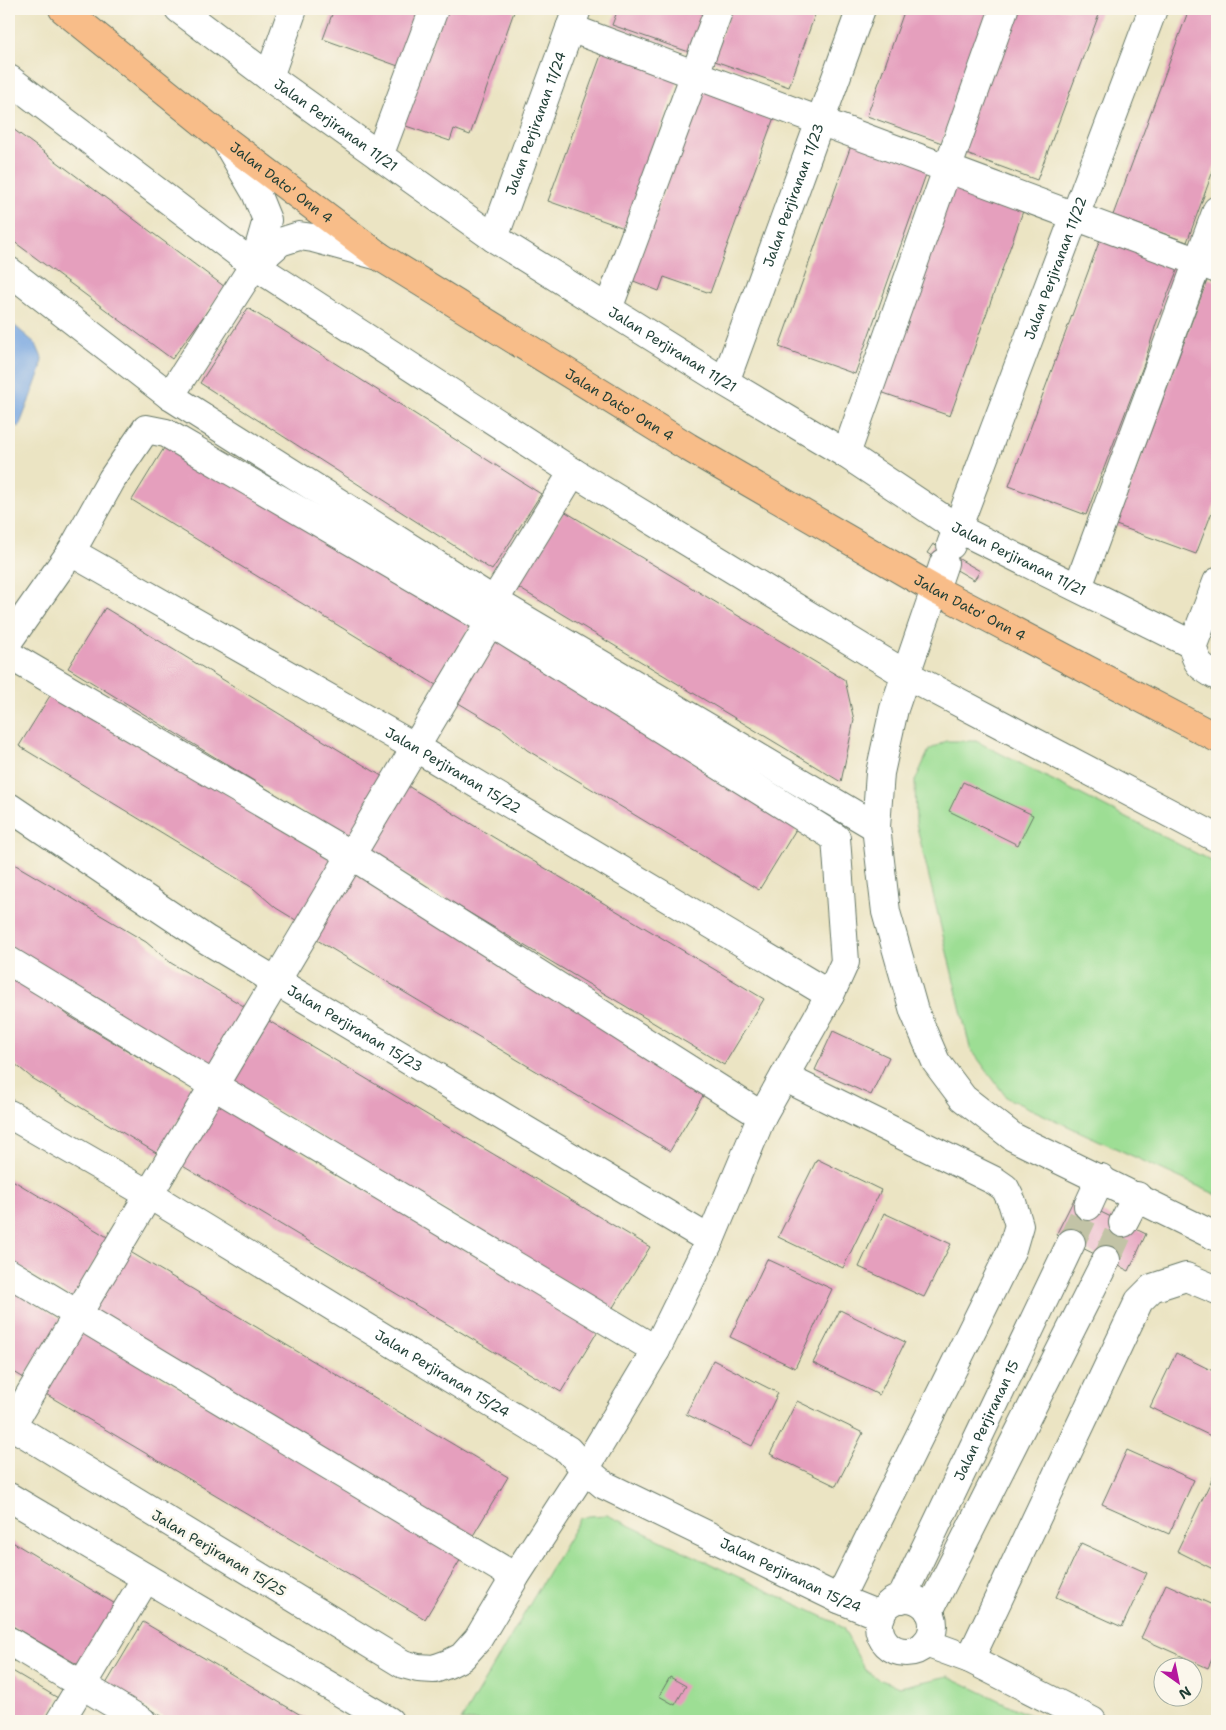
<svg xmlns="http://www.w3.org/2000/svg" width="1226" height="1730" font-family="'Shantell Sans',sans-serif">
<style>
.green{fill:#9dde94;stroke:#5e8e64}
.water{fill:#77a6e0;stroke:#4b728a}
.building{fill:#e59fbd}
.lines{fill:none;stroke-linecap:round;stroke-linejoin:round}
.minor-tunnel{stroke:#c2c3a6;stroke-width:28;stroke-dasharray:28 14;stroke-linecap:butt}
.minor-casing{stroke:#676;stroke-width:30}
.major-casing{stroke:#676;stroke-width:30}
.minor{stroke:#fff;stroke-width:28}
.major{stroke:#f8bd89;stroke-width:28}
.labels{text-anchor:middle;stroke-width:5;stroke-linejoin:round;paint-order:stroke}
.street-label{font-size:14px;fill:#1f3d34;stroke:#fbf7ec}
</style>
<rect width="100%" height="100%" fill="#fbf7ec"/>
<filter id="ink" filterUnits="userSpaceOnUse"><feTurbulence type="fractalNoise" baseFrequency=".02" numOctaves="2"/><feDisplacementMap in="SourceGraphic" scale="10" xChannelSelector="R" yChannelSelector="G"/><feConvolveMatrix kernelMatrix="1 2 1 2 8 2 1 2 1" color-interpolation-filters="sRGB"/></filter>
<filter id="wash" filterUnits="userSpaceOnUse"><feTurbulence type="fractalNoise" baseFrequency=".0096" numOctaves="4" result="noise"/><feDisplacementMap in="SourceGraphic" scale="20" xChannelSelector="R" yChannelSelector="G"/><feGaussianBlur stdDeviation="1.12" result="paint"/><feColorMatrix in="noise" values="0 0 0 0 0 0 0 0 0 0 0 0 0 0 0 0 0 1.4 0 .05"/><feComposite in="paint" operator="in"/></filter>
<g filter="url(#wash)">
<rect width="100%" height="100%" fill="#ebe4c3"/>
<g class="green">
<path d="M946 741H976L1217 864V1195L1007 1098 970 1048 916 823 915 781 929 750Z"/>
<path d="M607 1515 834 1622 843 1628 865 1670 878 1679 900 1687 948 1676 1042 1721H461L580 1519 589 1516Z"/>
</g>
<path class="water" d="M9 321 36 344 42 358 41 369 19 427 9 422Z"/>
<g id="blocks">
<g class="building">
<path d="M334 9H422L401 67 323 39Z"/>
<path d="M444 9H515L470 135 454 129 450 141 403 125Z"/>
<path d="M618 9H705L689 52 612 25Z"/>
<path d="M731 9H817L789 87 712 60Z"/>
<path d="M905 9H990L942 143 867 116Z"/>
<path d="M1011 9H1101L1037 180 958 151Z"/>
<path d="M1189 9H1217V160L1187 242 1113 215Z"/>
<path d="M604 47 680 75 624 228 548 201Z"/>
<path d="M704 83 777 109 710 293 664 277 659 291 631 280Z"/>
<path d="M9 126 225 287 172 359 9 238Z"/>
<path d="M853 140 929 166 855 374 779 347Z"/>
<path d="M949 173 1027 200 950 416 872 389Z"/>
<path d="M1102 234 1180 263 1156 324 1145 361 1086 515 1009 486Z"/>
<path d="M1208 278 1217 281V499L1196 554 1116 525Z"/>
<path d="M248 308 541 494 492 570 200 383Z"/>
<path d="M169 440 473 624 436 685 132 500Z"/>
<path d="M564 511 845 680 854 720 841 782 517 587Z"/>
<path d="M933 544 980 571 974 580 927 553Z"/>
<path d="M105 608 385 778 348 838 68 668Z"/>
<path d="M490 633 798 826 759 890 527 750 502 729 450 698Z"/>
<path d="M56 686 336 862 299 922 276 908 253 888 19 746Z"/>
<path d="M963 782 1033 815 1018 845 949 811Z"/>
<path d="M406 785 764 999 724 1065 366 851Z"/>
<path d="M9 861 146 942 171 963 247 1008 209 1071 133 1025 108 1004 9 946Z"/>
<path d="M352 871 710 1084 670 1151 312 937Z"/>
<path d="M9 974 44 995 69 1016 196 1091 158 1154 32 1078 9 1059Z"/>
<path d="M269 1021 650 1247 612 1309 232 1083Z"/>
<path d="M833 1031 889 1057 871 1095 815 1070Z"/>
<path d="M218 1103 599 1329 561 1392 181 1165Z"/>
<path d="M817 1159 881 1190 843 1268 778 1237Z"/>
<path d="M9 1178 109 1238 73 1298 9 1260Z"/>
<path d="M1074 1199 1146 1234 1129 1271 1056 1235Z"/>
<path d="M884 1213 951 1244 924 1297 859 1267Z"/>
<path d="M127 1250 508 1477 471 1539 90 1313Z"/>
<path d="M767 1259 832 1289 795 1368 730 1337Z"/>
<path d="M9 1288 61 1319 24 1378 9 1369Z"/>
<path d="M840 1310 905 1342 879 1395 813 1363Z"/>
<path d="M82 1330 462 1557 425 1619 44 1393Z"/>
<path d="M1176 1353 1217 1373V1434L1215 1438 1150 1407Z"/>
<path d="M713 1360 778 1393 752 1446 686 1414Z"/>
<path d="M797 1401 863 1433 836 1486 770 1454Z"/>
<path d="M1127 1450 1194 1480 1169 1534 1102 1504Z"/>
<path d="M1215 1473 1217 1474V1571L1177 1551Z"/>
<path d="M9 1540 117 1605 80 1666 9 1624Z"/>
<path d="M1081 1543 1147 1573 1122 1627 1056 1597Z"/>
<path d="M1166 1584 1217 1607V1648L1208 1668 1141 1638Z"/>
<path d="M143 1622 311 1721H170L106 1684Z"/>
<path d="M9 1669 58 1698 45 1721H9Z"/>
<path d="M670 1677 686 1686 675 1705 659 1696Z"/>
<path d="M84 1716 93 1721H81Z"/>
</g>
</g>
</g>
<g filter="url(#ink)">
<use href="#blocks" fill-opacity="0" stroke="#676" stroke-width="1"/>
<g class="lines">
<g class="minor-tunnel">
<path d="M1071 1243 1088 1206"/>
<path d="M1106 1260 1123 1223"/>
</g>
<g class="minor-casing">
<g id="minor">
<path id="s1" d="M179 9 269 77 494 238 608 309 725 382 846 454 957 528 1193 645"/>
<path d="M570 28 1217 269"/>
<path d="M269 77 293 9"/>
<path d="M9 79 254 265 573 472 905 674 1217 838"/>
<path d="M225 140 256 193 267 220 254 265"/>
<path d="M379 156 434 9"/>
<path id="s2" d="M494 238 577 9"/>
<path d="M9 271 170 396 494 601 876 827"/>
<path d="M608 309 719 9"/>
<path id="s3" d="M725 382 861 9"/>
<path d="M170 396 254 265 280 242 299 236 313 238 379 256"/>
<path d="M846 454 1004 9"/>
<path id="s4" d="M951 545 1153 9"/>
<path id="s5" d="M71 552 415 747 830 995"/>
<path d="M944 563 894 709 880 773 876 827 886 912 914 1011 936 1062 963 1098 1013 1137 1217 1237"/>
<path d="M1217 582 1193 645C1195 664 1202 668 1217 676"/>
<path d="M1078 587 1217 210"/>
<path d="M494 601 573 472"/>
<path d="M9 640 71 552 112 479 146 429 166 433 490 622 836 838 845 962 830 995 762 1116 710 1240 656 1350 585 1469 515 1577 478 1639 462 1657 448 1664 434 1669 418 1668 403 1664 9 1424"/>
<path d="M9 655 351 855 762 1116"/>
<path id="s6" d="M9 807 207 940 710 1240"/>
<path d="M9 961 213 1085 656 1350"/>
<path d="M784 1077 995 1181 1005 1188 1012 1202 1019 1225 1012 1249 839 1599"/>
<path id="s7" d="M9 1114 148 1194 568 1450 585 1469 604 1485 839 1599 881 1616"/>
<path d="M1088 1206 1101 1178"/>
<path d="M1123 1223 1137 1196"/>
<path d="M9 1273 515 1577"/>
<path d="M11 1426 490 622"/>
<path d="M9 1497 389 1721"/>
<circle cx="906" cy="1625" r="27"/>
<path id="s8" d="M901 1599 1071 1243"/>
<path d="M929 1611 1106 1260"/>
<path d="M9 1641 142 1721"/>
<path d="M926 1643 970 1659 1092 1721"/>
<path d="M970 1659 1139 1301 1152 1288 1186 1277 1217 1290"/>
<path d="M60 1721 146 1578"/>
</g>
</g>
<g class="major-casing">
<g id="major">
<path id="s9" d="M63 9 225 140 379 256 688 447 934 589 1217 738"/>
</g>
</g>
<use href="#minor" class="minor"/>
<use href="#major" class="major"/>
</g>
</g>
<g class="labels">
<g class="street-label">
<text dy="5" stroke="none"><textPath href="#s2" startOffset="122">Jalan Perjiranan 11/24</textPath></text>
<text dy="5" stroke="none"><textPath href="#s1" startOffset="195">Jalan Perjiranan 11/21</textPath></text>
<text dy="5" stroke="none"><textPath href="#s9" startOffset="279">Jalan Dato' Onn 4</textPath></text>
<text dy="5" stroke="none"><textPath href="#s3" startOffset="199">Jalan Perjiranan 11/23</textPath></text>
<text dy="5" stroke="none"><textPath href="#s4" startOffset="296">Jalan Perjiranan 11/22</textPath></text>
<text dy="5" stroke="none"><textPath href="#s1" startOffset="600">Jalan Perjiranan 11/21</textPath></text>
<text dy="5" stroke="none"><textPath href="#s9" startOffset="684">Jalan Dato' Onn 4</textPath></text>
<text dy="5" stroke="none"><textPath href="#s1" startOffset="1005">Jalan Perjiranan 11/21</textPath></text>
<text dy="5" stroke="none"><textPath href="#s9" startOffset="1089">Jalan Dato' Onn 4</textPath></text>
<text dy="5" stroke="none"><textPath href="#s5" startOffset="440">Jalan Perjiranan 15/22</textPath></text>
<text dy="5" stroke="none"><textPath href="#s6" startOffset="411">Jalan Perjiranan 15/23</textPath></text>
<text dy="5" stroke="none"><textPath href="#s7" startOffset="505">Jalan Perjiranan 15/24</textPath></text>
<text dy="5" stroke="none"><textPath href="#s8" startOffset="198">Jalan Perjiranan 15</textPath></text>
<text transform="translate(219 1553) rotate(31)" y="5">Jalan Perjiranan 15/25</text>
<text dy="5" stroke="none"><textPath href="#s7" startOffset="910">Jalan Perjiranan 15/24</textPath></text>
</g>
</g>
<rect width="1226" height="1730" fill="none" stroke="#fbf7ec" stroke-width="30"/>
<g transform="translate(1178 1682) rotate(147)"><circle r="24" fill="#fbf7ec" stroke="#a3ada2"/>
<path d="M0-4L9 19L0 12L-9 19Z" fill="#b5179e"/>
<text y="-8" font-size="14" font-weight="bold" text-anchor="middle" fill="#1f3d34">N</text>
</g>
</svg>
